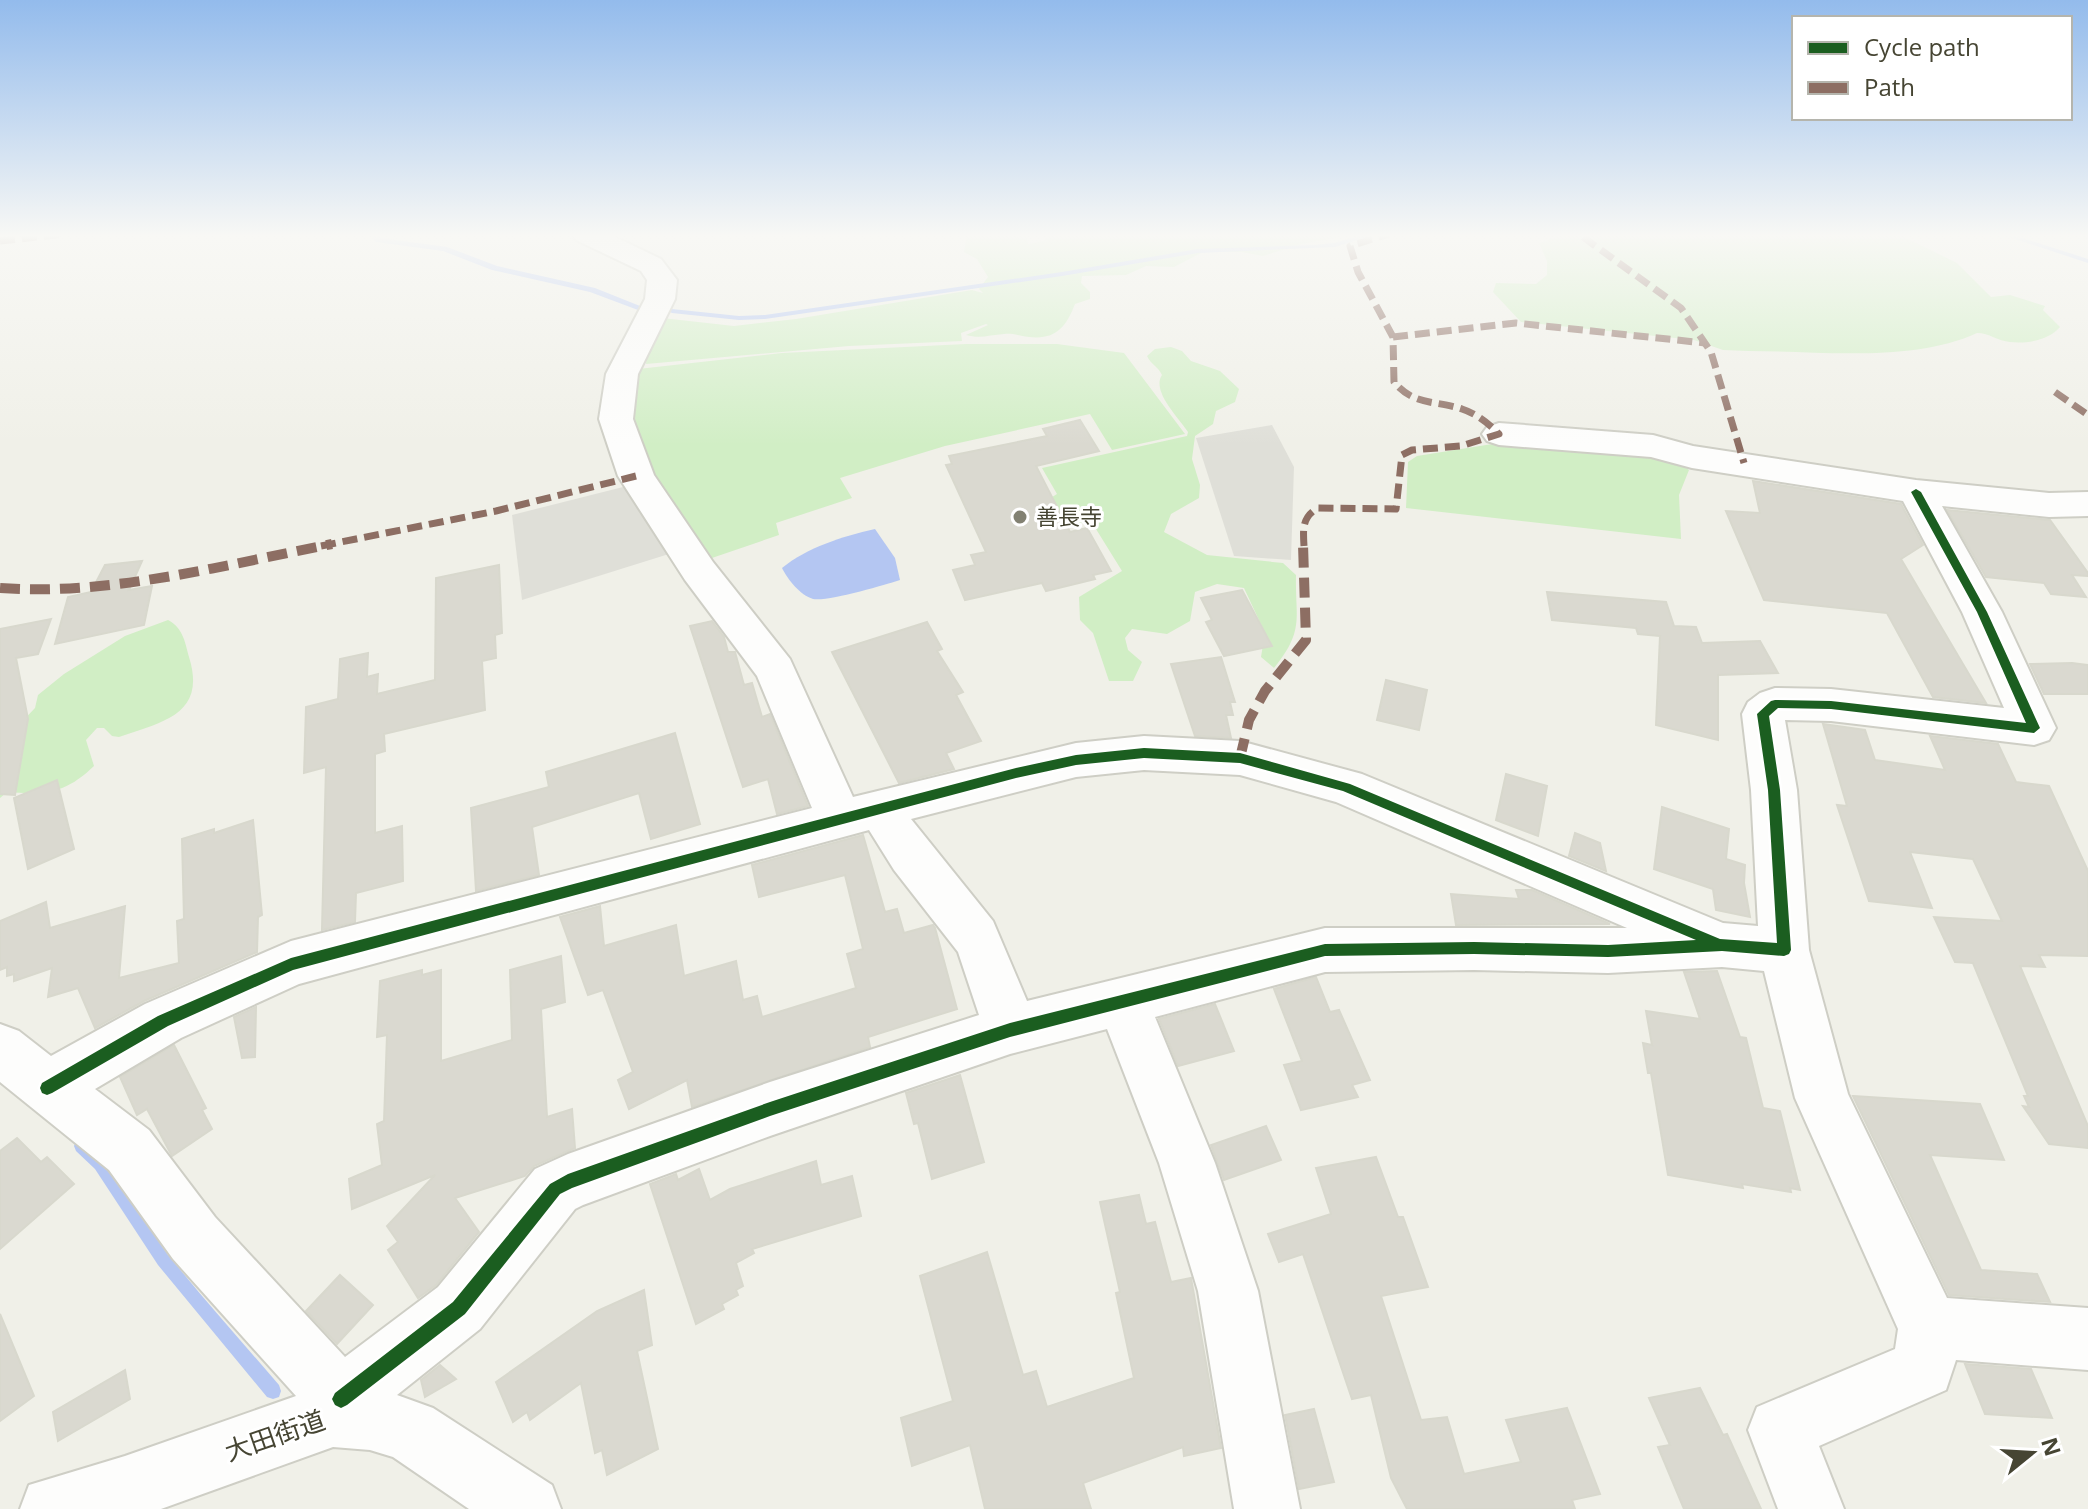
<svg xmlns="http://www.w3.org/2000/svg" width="2088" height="1509" font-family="'Open Sans','Noto Sans JP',sans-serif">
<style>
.green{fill:#d1eec5}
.parking{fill:#dfdfd8}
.water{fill:#b4c6f2}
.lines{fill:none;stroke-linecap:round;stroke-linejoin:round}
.stream{fill:#b4c6f2;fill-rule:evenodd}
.building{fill:#dad9d0;stroke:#d8d8cd;stroke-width:2}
.minor-casing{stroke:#cecec5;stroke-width:4}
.minor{fill:#fdfdfc;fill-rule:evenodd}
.quiet-far1{stroke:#8d6e63;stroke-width:7;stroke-dasharray:15 7;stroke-linecap:butt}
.quiet{stroke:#8d6e63;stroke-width:10;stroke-dasharray:20 10;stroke-linecap:butt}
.cycleway-casing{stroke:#fff;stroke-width:5}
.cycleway{fill:#1b5e20;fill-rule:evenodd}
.poi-dot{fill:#828172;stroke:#fff;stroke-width:3}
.labels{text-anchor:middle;stroke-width:6;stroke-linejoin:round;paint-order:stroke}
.poi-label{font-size:22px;fill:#464533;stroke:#fff;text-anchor:start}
.near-street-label{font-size:26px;fill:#464533;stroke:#fff}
</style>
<rect width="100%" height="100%" fill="#f0f0e8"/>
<g class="green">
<path d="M967 234H1019L1026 236 1028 244 1044 241 1048 234H1342L1341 237 1301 244 1263 256 1242 252H1203L1174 267 1146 266 1126 275 1082 276 1081 283 1090 292V299L1075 304C1066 327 1056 340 1029 337 1020 336 1013 333 1004 334 990 335 980 339 966 335L988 325 986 324 961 333 962 341 849 346 646 364 647 344 662 318 734 326 796 319 972 290 983 293 979 289 988 277 977 259 964 252Z"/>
<path d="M1563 234H1898L1957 263 1991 297 2010 295 2045 306 2043 310 2060 327C2049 340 2027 344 2010 342 1998 341 1989 333 1977 333 1912 363 1819 351 1748 351L1723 350 1694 340 1521 322 1493 292 1496 283 1536 284 1547 275V261L1539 243Z"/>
<path d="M966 344H1057L1124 353 1185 434 1112 450 1090 414 945 446 840 478 852 498 776 523 779 535 709 559C682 522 631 452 631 406 631 394 636 380 638 369L782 353Z"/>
<path d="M1171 347 1182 351 1191 361 1220 371 1239 389 1235 402 1216 411 1213 424 1195 436 1192 459 1200 485 1199 498 1171 514 1164 532 1207 555 1283 563 1296 575C1295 618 1305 630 1274 668L1261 657 1265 633 1244 588 1217 584 1195 592 1190 621 1167 634 1132 629 1125 638 1128 650 1142 662 1133 681H1109L1093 633 1080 620 1079 597 1122 571 1091 521 1074 524 1067 514 1059 516 1049 499 1057 494 1042 468 1187 436 1188 432C1179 418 1151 391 1162 375 1158 366 1151 365 1147 356L1155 349Z"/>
<path d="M1505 442C1551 445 1654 442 1689 470L1679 495 1681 539 1406 508 1408 462 1417 456Z"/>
<path d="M168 620C183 628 185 642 189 657 207 715 162 722 119 737L112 736 104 728H97L86 740 94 766C65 794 45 795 7 792L0 798V745L35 708 38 695 64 674 125 636Z"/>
</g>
<g class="parking">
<path d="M1272 425 1294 467 1291 560 1234 556 1196 438Z"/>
<path d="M631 485 672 553 522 600 512 515Z"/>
</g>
<path class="water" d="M875 529 895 558 900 580C884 585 827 602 813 599 800 595 788 580 782 568 808 547 841 537 875 529Z"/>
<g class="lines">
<g class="stream">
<path d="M369 234H376L381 238 447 247 497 266 595 288 645 308 638 310 590 292 492 270 443 251 376 242Z"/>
<path d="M1365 234H1376L1335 247 1198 253 1062 276 765 319 739 320 672 313 668 311 672 309 739 316 765 315 1062 272 1198 249 1314 245 1334 243Z"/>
<path d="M2000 234H2010L2088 259V263Z"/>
<path d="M81 1139C112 1154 147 1228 170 1257 205 1301 243 1343 279 1385L281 1391 279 1397 273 1399 267 1397 158 1265 95 1169 76 1151 74 1146 76 1141Z"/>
</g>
</g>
<g class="building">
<path d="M1080 420 1099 451 1036 466 1070 532 1087 528 1111 571 1093 575 1095 579 1046 591 1042 583 965 600 953 570 975 565 971 555 986 552 946 465 952 464 949 456 1047 436 1043 429Z"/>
<path d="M1753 481 1901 504 1923 545 1901 559 1986 703 1933 697 1887 613 1764 600 1726 511 1760 513Z"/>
<path d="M1947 510 2050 520 2088 573V576L2072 575 2086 597 2051 594 2044 583 1986 577Z"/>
<path d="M142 561 129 590 152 586 144 625 55 644 68 597 91 592 105 565Z"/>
<path d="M499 565 502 633 495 635 496 658 482 661 485 710 384 734 385 751 375 754V833L402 826 403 881 356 893 355 922 322 930 326 767 304 773 306 707 338 699 340 659 368 653 367 677 378 674 377 694 435 680 436 578Z"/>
<path d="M1242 590 1272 646 1224 656 1206 622 1212 620 1201 598Z"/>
<path d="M1547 592 1666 602 1674 626 1696 627 1702 643 1760 641 1778 673 1718 675V740L1656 725 1660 636 1638 634 1636 628 1552 620Z"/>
<path d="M51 619 38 654 16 658 28 719 15 795 0 794V629Z"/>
<path d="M712 621 724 637 728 652H735L744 685 752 683 762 717 770 714 808 806 777 814 768 779 743 787 690 626Z"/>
<path d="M927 622 942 649 937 651 963 692 956 695 981 741 946 753 954 769 899 783 832 652Z"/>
<path d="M1221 657 1235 702H1230L1233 715H1226L1231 738 1195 736 1171 664Z"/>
<path d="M2072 663 2088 665V694H2044L2030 664Z"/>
<path d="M1386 680 1427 690 1419 730 1377 720Z"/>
<path d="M1823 724 1865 730 1875 760 1945 770 1930 736 1998 744 2016 782 2049 786 2088 871V956L2039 955 2045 967 2020 966 2088 1126V1148L2049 1144 2023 1106 2029 1107 2024 1096H2028L1973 963 1955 962 1934 917 2002 921 1973 859 1910 852 1932 908 1869 901 1837 805 1847 806Z"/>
<path d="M675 733 700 824 651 839 639 793 532 827 539 875 476 891 471 808 549 787 546 772Z"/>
<path d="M1506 774 1547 786 1538 836 1496 820Z"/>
<path d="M57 780 74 849 28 869 14 798Z"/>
<path d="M1662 807 1729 829 1726 859 1745 865 1744 883 1750 917 1716 910 1713 889 1654 869Z"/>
<path d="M253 820 262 915 258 917 257 952 144 1001 95 1028 78 988 48 997 52 968 14 981V974L7 976V967L0 970V921L46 902 50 928 125 906 119 978 179 963 177 921 184 919 182 839 214 829V833Z"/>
<path d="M1575 833 1600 843 1606 871 1569 856Z"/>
<path d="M863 835 885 912 897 909 904 933 933 925 935 928 957 1009 868 1037 870 1047 692 1107 687 1080 629 1109 618 1080 633 1072 603 990 588 995 560 917 600 906 604 946 676 925 684 976 736 961 743 1000 757 996 762 1017 856 988 847 954 863 949 845 875 759 897 752 865Z"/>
<path d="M1516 890H1532L1610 924 1456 925 1451 894 1519 899Z"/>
<path d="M561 956 565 1002 541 1009 547 1117 572 1109 575 1148 534 1166 525 1176 455 1198 479 1232 436 1285 418 1298 388 1250 398 1242 387 1226 435 1175 352 1209 349 1179 382 1165 377 1124 384 1121 387 1035 377 1037 380 981 422 970V975L441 970V1061L512 1040 510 970Z"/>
<path d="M1717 971 1740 1037 1746 1038 1763 1108 1780 1111 1800 1190 1790 1188 1791 1192 1742 1184 1743 1188 1668 1175 1651 1073H1648L1643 1043 1652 1045 1646 1011 1700 1019 1684 972Z"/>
<path d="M1316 977 1330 1012 1339 1010 1370 1080 1352 1085 1358 1097 1301 1110 1284 1065 1302 1061 1274 989Z"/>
<path d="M1215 1004 1234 1051 1178 1066 1159 1019Z"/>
<path d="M256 1007 255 1057 242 1058 234 1017Z"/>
<path d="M174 1045 206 1108 202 1110 212 1129 172 1156 147 1109 137 1115 120 1077Z"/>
<path d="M960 1075 984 1162 932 1179 918 1123 914 1124 906 1093Z"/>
<path d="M1853 1096 1980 1104 2004 1160 1930 1155 1981 1270 2037 1274 2050 1302 1949 1295Z"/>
<path d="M1266 1126 1281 1160 1224 1180 1211 1145Z"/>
<path d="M17 1138 41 1162 47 1157 74 1184 0 1249V1151Z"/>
<path d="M1376 1157 1398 1217H1403L1428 1287 1381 1296 1421 1420 1447 1417 1464 1474 1521 1462 1506 1420 1567 1408 1600 1494 1572 1500 1575 1509H1407L1391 1478 1371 1395 1352 1399 1303 1254 1279 1262 1268 1234 1331 1214 1316 1168Z"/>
<path d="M816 1161 821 1185 852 1176 861 1216 752 1249 754 1253 736 1263 743 1286 736 1290 738 1295 722 1304 724 1309 696 1324 650 1184 676 1174 678 1180 699 1169 710 1200 730 1189Z"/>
<path d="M1139 1195 1146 1224 1155 1222 1171 1282 1191 1278 1221 1448 1184 1456 1183 1447 1083 1483 1091 1509H985L970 1445 912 1466 901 1418 953 1401 920 1276 987 1252 1023 1375 1036 1371 1047 1407 1134 1378 1116 1293 1120 1292 1100 1202Z"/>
<path d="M340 1275 373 1305 337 1344 306 1311Z"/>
<path d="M644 1290 652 1345 637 1351 658 1449 607 1475 602 1450 595 1453 581 1383 530 1420 527 1412 513 1422 496 1382 597 1311Z"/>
<path d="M0 1314 34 1396 0 1421Z"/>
<path d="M1965 1364 2031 1369 2052 1418 1985 1414Z"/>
<path d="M440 1365 456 1379 425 1397 421 1380Z"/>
<path d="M125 1370 130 1399 58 1441 53 1412Z"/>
<path d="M1700 1388 1723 1435 1727 1434 1761 1509H1684L1658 1447 1670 1445 1649 1398Z"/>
<path d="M1314 1409 1334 1482 1299 1489 1285 1415Z"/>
</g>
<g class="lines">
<g class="minor-casing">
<path id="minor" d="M572 234H609L661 259 677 280 675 299 638 374 633 419 654 475 713 562 790 659 853 797 1076 743 1144 736 1240 741 1362 774 1723 923 1758 926 1751 790 1742 714 1748 702 1760 693 1775 688 1831 689 2004 708 1962 612 1903 501 1692 468 1651 457 1499 445 1487 441 1482 434 1487 427 1499 423 1653 435 1693 446 1916 480 2049 493 2088 492V516L2049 517 1942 506 2002 612 2056 728 2049 740 2034 745 1831 721 1785 720 1797 790 1809 950 1848 1094 1947 1298 2088 1308V1370L1956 1360 1946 1390 1819 1446 1844 1509H1778L1748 1430 1757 1407 1895 1349 1898 1329 1795 1098 1764 971 1722 967 1608 973 1474 970 1325 972 1155 1017 1215 1163 1258 1291 1300 1509H1234L1198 1291 1159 1163 1107 1029 1010 1054 770 1136 583 1205 575 1209 480 1329 397 1395 433 1408 552 1485 561 1509H469L393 1457 370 1450 333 1447 161 1509H20L29 1485 125 1456 296 1396 173 1259 109 1170 0 1082V1024L19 1031 51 1056 145 1004 291 941 812 808 757 676 685 580 618 476 599 419 606 374 645 299 647 280 641 271 576 240ZM1144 770 1240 775 1336 802 1627 928H1325L1027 1001 993 921 911 819 1076 777ZM869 830 894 870 958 952 979 1015 770 1082 568 1154 535 1169 438 1287 345 1357 215 1217 149 1130 95 1089 181 1038 299 984Z"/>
</g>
<use href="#minor" class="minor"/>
<g class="quiet-far1">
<path d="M1583 237 1681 308 1711 352 1744 463"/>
<path d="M0 241 66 234"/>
<path d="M1393 337 1516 323 1705 343"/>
<path d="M2055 392 2088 415"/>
<path d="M321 546 496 511 636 476"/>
<path d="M1304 546C1303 529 1302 517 1318 508L1396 509 1402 455 1412 450 1461 446 1499 434C1488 423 1477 414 1462 409 1435 400 1414 406 1394 382L1393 337 1358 272 1350 246 1389 234"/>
</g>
<g class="quiet">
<path d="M0 588C111 596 223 565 332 544"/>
<path d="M1240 758 1249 720 1265 691 1306 640 1303 544"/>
</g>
<g class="cycleway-casing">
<path id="cycleway" d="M1916 489 1921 492 1987 612 2040 728 2034 733 1831 709 1778 708 1769 716 1780 790 1791 950 1789 954 1784 956 1722 951 1608 957 1474 954 1325 956 1010 1037 770 1116 572 1188 560 1194 465 1314 347 1405 341 1408 335 1405 332 1399 335 1393 453 1302 550 1184 568 1174 770 1102 1010 1023 1325 944 1474 942 1608 945 1696 940 1343 791 1240 763 1144 758 1076 765 1016 778 293 970 168 1026 52 1093 47 1095 42 1093 40 1088 42 1083 158 1016 291 958 1016 768 1076 755 1144 748 1240 753 1350 784 1720 939 1777 943 1768 790 1757 714 1771 701 1775 700 1831 701 2026 723 1977 612 1911 492Z"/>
</g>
<use href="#cycleway" class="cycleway"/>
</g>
<linearGradient id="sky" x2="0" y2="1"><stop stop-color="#93bbec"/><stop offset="0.53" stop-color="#f8f8f5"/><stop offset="1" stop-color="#f8f8f5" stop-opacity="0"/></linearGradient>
<rect width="2088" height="445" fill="url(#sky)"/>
<circle class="poi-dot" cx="1020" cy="517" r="8"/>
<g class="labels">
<g class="poi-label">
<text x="1036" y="525">善長寺</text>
</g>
<g class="near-street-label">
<text transform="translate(275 1436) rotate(-19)" y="9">大田街道</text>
</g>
</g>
<rect x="1792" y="16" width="280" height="104" fill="#ffffff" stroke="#b5b5ad" stroke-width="2"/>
<rect x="1808" y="42" width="40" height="12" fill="#1b5e20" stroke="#b5b5ad" stroke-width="2"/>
<text x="1864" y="56" font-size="24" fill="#464533">Cycle path</text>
<rect x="1808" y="82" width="40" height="12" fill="#8d6e63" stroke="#b5b5ad" stroke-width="2"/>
<text x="1864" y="96" font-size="24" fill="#464533">Path</text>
<g transform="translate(2032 1453) rotate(72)" stroke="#ffffff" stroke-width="6" paint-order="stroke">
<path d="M0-6L14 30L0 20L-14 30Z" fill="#464533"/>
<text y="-12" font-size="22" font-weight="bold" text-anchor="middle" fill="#464533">N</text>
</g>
</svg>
